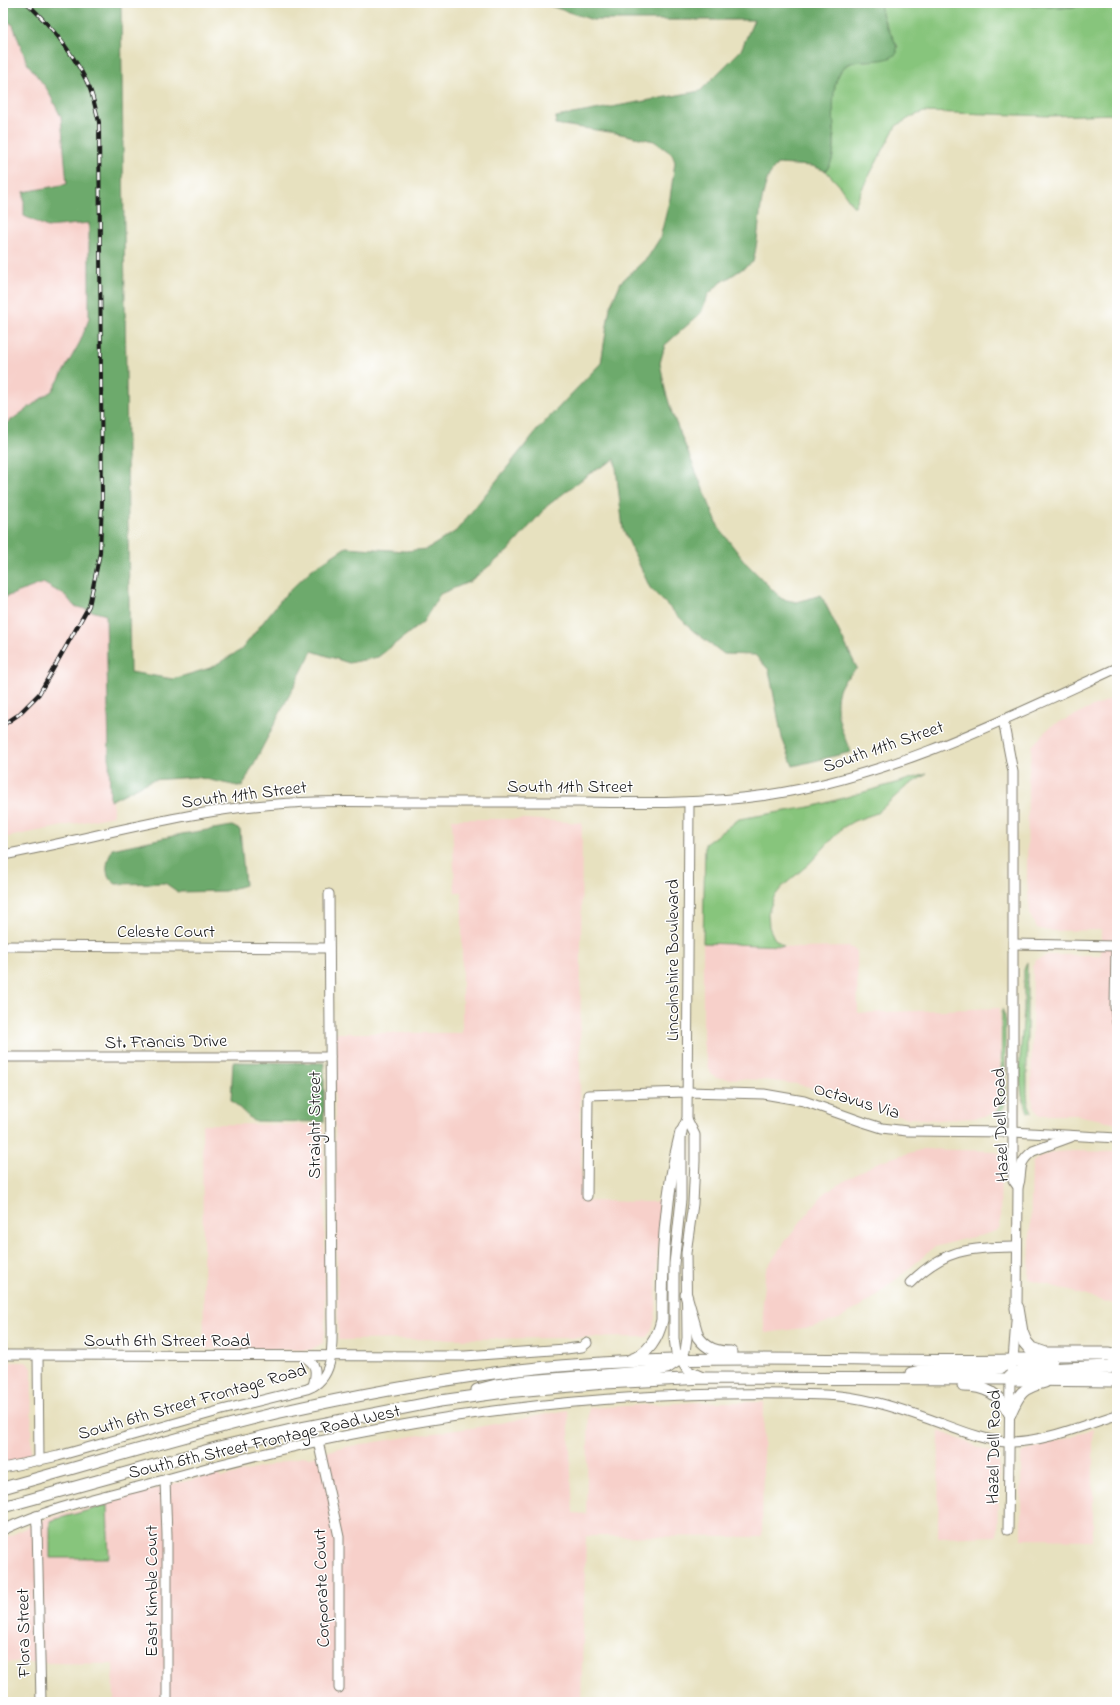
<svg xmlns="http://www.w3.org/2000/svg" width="1120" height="1705" font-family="'Indie Flower',sans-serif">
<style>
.built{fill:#f7d0ca}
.green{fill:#87c57c;stroke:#52704c}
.forest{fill:#6daa6c;stroke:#446344}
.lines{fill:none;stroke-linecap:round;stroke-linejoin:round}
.minor-casing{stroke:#827e6e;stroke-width:11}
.major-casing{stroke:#827e6e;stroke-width:13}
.highway-casing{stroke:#827e6e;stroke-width:15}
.minor{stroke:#fff;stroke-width:9}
.major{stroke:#fff;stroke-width:11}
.highway{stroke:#fff;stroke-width:13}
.rail-casing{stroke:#1c1c1c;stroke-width:4}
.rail{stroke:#fff;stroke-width:2.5;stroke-dasharray:8;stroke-linecap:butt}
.labels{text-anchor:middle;stroke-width:3;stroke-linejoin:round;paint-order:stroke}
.street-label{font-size:18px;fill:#1c1c1c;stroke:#fff}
</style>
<rect width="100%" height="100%" fill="#fff"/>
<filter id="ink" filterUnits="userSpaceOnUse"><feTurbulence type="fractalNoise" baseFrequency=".025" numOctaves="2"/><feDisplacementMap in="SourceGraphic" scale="8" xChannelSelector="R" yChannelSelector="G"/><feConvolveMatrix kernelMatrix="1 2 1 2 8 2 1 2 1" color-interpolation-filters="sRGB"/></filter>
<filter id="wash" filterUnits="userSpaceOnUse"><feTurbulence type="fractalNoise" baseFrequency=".012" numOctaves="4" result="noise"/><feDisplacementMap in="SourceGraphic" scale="16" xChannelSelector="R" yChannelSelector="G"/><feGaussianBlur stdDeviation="0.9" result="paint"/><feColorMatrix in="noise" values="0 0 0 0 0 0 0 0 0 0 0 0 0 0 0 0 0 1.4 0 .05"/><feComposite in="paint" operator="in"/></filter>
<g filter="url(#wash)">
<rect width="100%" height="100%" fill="#e7e1bf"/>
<g class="built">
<path d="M3 3H111L113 816 3 838Z"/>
<path d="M1117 696V1123L1076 1115H1040L1036 1111 1031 1095 1033 966 1036 960 1050 955H1101V930L1049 931 1037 928 1030 915 1027 879 1028 780 1032 746 1051 726Z"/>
<path d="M452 819H526L582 823 580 1083 582 1201 654 1202 663 1197 657 1257 656 1312 653 1326 648 1337 338 1340 334 1033H462V892H455Z"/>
<path d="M703 943 784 946 800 948 850 947 857 951 858 1013 1000 1008V1103L998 1109 992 1114 976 1118 937 1120 909 1118 868 1109 827 1092 797 1084 763 1080 716 1078 712 1075 708 1068 703 1042Z"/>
<path d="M202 1124 324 1125 325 1332 323 1343 310 1350 204 1349Z"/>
<path d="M924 1149 994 1151 1001 1155 1000 1227 995 1231 983 1235 963 1239 935 1247 871 1300 841 1318 812 1327 765 1333 762 1301 766 1269 789 1236 825 1192 880 1161Z"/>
<path d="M1072 1151 1117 1152V1305L1029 1279 1032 1163 1041 1156 1056 1152Z"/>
<path d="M3 1362H26L32 1368 31 1454 12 1462 3 1463Z"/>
<path d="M699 1402H764L762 1537 586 1536 581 1702H114L113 1664 3 1662V1539L46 1519 99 1505 173 1484 217 1474 221 1478 305 1456 308 1458 339 1448 413 1436 478 1427 568 1410 573 1513 586 1514 589 1408Z"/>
<path d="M1093 1429V1540L1021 1539V1453Z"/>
<path d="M939 1431 999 1455 997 1536 938 1538Z"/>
</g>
<g class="green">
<path d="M880 3H1007L1060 8 1117 3V114L1049 116 924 112 913 116 896 126 862 189 855 206H853L838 184 826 171C828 167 831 164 832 160 840 132 823 89 844 67 852 59 870 62 880 59 886 58 892 51 898 47 890 33 882 19 880 3Z"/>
<path d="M927 774 907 786 877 813 854 821 842 828 810 863 782 887 774 897 768 913 769 927 774 938 784 946 703 943 705 844 739 819 815 806Z"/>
<path d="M1027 962V1094L1028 1103 1032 1112H1028L1022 1096 1019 1070 1024 1011V970Z"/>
<path d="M1002 1009 1005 1016V1100L1004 1107 1000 1113 997 1112 1000 1108 1001 1100Z"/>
<path d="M107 1505 109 1558H50V1521Z"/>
</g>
<g class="forest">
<path d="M3 3H121L130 672 173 679 210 668 241 650 283 597 312 569 346 547 405 551 427 549 456 531 538 429 601 363 610 307 621 282 648 257 660 238 670 198 675 162 672 154 654 141 616 133 555 124 556 117 700 91 741 50 754 20H593L547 5 474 3H880C881 11 883 18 886 26 891 35 898 43 897 53 885 66 856 56 845 66 824 86 839 134 832 160 831 164 828 167 826 171L812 166 777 164C774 169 769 174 767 180 758 206 760 235 753 262L719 284 708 295 701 313 665 345 660 363 665 389 672 413 719 528 745 562 782 599 797 602 821 595 857 668C853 673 845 678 842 684 830 704 842 733 851 752L793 766 782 738 769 670 755 655 724 654 692 630 650 588 623 529 615 459 589 474 547 506 508 551 469 582 440 594 423 622 378 657 349 663 312 651 242 787 196 777 152 780 110 801 106 615 74 606 66 596 43 583 3 598V426L53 390 80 342 89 319V223L47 227 24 216V192L67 184 61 117 47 89 27 63 13 25 3 18Z"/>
<path d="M1007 3H1111L1060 8Z"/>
<path d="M232 826 240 830 245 885 225 891 178 892 165 883 116 884C102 875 107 862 112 849L182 834Z"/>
<path d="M233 1062 324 1063V1122L253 1121 231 1100Z"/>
</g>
</g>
<g filter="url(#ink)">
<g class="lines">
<g class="minor-casing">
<g id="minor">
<path d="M1003 720 1013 772V1180L1018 1187 1017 1308 1013 1360 1010 1379 1008 1530"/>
<path d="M689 802 687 1119 681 1132V1200L674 1264V1338L676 1353 687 1370 703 1377"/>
<path d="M3 855C99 837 193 808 291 803 331 800 371 802 412 802 467 802 523 802 578 802 641 803 705 804 767 795 890 777 1006 719 1117 668"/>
<path d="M1014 944 1116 946 1115 1007 1117 1023"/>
<path d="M3 946 329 948"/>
<path d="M3 1057H330"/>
<path d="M1018 1187C1024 1171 1015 1165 1033 1151L1071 1137"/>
<path d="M587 1196 588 1095 687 1092 764 1094 804 1101 863 1122 882 1128 907 1131 1013 1132 1117 1138"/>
<path d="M910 1283C945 1248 969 1248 1017 1247"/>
<path d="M3 1355 465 1356 566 1349 582 1347 587 1343"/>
<path d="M38 1355 39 1461"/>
<path d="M303 1356C317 1364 317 1371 313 1386"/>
<path d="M680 1359 685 1351 687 1338 686 1253 693 1204 695 1161V1135L687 1119"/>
<path d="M318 1441 339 1537V1688"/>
<path d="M3 1468 58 1456 222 1410 307 1389C339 1378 331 1336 332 1308L329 894"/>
<path d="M165 1480 167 1535V1702"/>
<path d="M36 1516 37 1526 41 1702"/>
<path d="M3 1530C55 1505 112 1495 167 1479 381 1418 602 1387 824 1395 861 1396 895 1407 929 1419 952 1427 988 1443 1012 1442 1048 1441 1083 1425 1117 1415"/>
</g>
</g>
<g class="major-casing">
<g id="major">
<path d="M686 1295 698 1337C707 1349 716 1352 731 1352"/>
<path d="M630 1360C648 1355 658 1338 662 1320 662 1257 665 1194 681 1132"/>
<path d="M911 1373 920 1371 991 1369 1000 1368 1010 1362"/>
<path d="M963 1386C986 1386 998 1393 1010 1414"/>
<path d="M477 1390 496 1385 527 1381 654 1371 667 1368 680 1359"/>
<path d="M1010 1414C1019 1393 1022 1388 1045 1382"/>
<path d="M3 1488C94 1463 184 1435 276 1413 348 1397 421 1383 494 1373 666 1350 840 1363 1013 1360"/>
<path d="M3 1507 223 1446 291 1430 440 1401 505 1392 605 1383 704 1378 1010 1379"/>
</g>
</g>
<g class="highway-casing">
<g id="highway">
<path d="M1017 1308 1021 1332 1025 1342 1031 1349 1046 1354H1109L1117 1357"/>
<path d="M1013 1360H1051"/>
<path d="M1010 1379 1018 1373 1023 1371 1109 1367 1117 1363"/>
<path d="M1014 1379 1117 1380"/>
</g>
</g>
<use href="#minor" class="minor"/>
<use href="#major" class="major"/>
<use href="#highway" class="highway"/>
<g class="rail-casing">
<path id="rail" d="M3 725 18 715 39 694 89 606 100 553 102 502 99 122C96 111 94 100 90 89 76 56 53 28 27 3"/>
</g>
<use href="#rail" class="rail"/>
</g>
</g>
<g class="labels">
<g class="street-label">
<text transform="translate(883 746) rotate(-19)" y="6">South 11th Street</text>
<text x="570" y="792">South 11th Street</text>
<text transform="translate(244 794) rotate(-7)" y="6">South 11th Street</text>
<text x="166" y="937">Celeste Court</text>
<text transform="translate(672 960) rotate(-90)" y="6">Lincolnshire Boulevard</text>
<text transform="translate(166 1041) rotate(-1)" y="6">St. Francis Drive</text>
<text transform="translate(857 1100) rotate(17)" y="6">Octavus Via</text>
<text transform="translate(314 1125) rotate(-90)" y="6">Straight Street</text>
<text transform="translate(1000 1125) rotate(-92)" y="6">Hazel Dell Road</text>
<text x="167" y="1346">South 6th Street Road</text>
<text transform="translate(192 1401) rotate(-16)" y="6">South 6th Street Frontage Road</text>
<text transform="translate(264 1441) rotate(-13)" y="6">South 6th Street Frontage Road West</text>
<text transform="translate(993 1447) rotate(-89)" y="6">Hazel Dell Road</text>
<text transform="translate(321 1588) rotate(-92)" y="6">Corporate Court</text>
<text transform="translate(151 1591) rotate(-90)" y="6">East Kimble Court</text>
<text transform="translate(23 1633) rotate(-91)" y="6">Flora Street</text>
</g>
</g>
<rect width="1120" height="1705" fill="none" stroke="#fff" stroke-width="16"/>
</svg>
